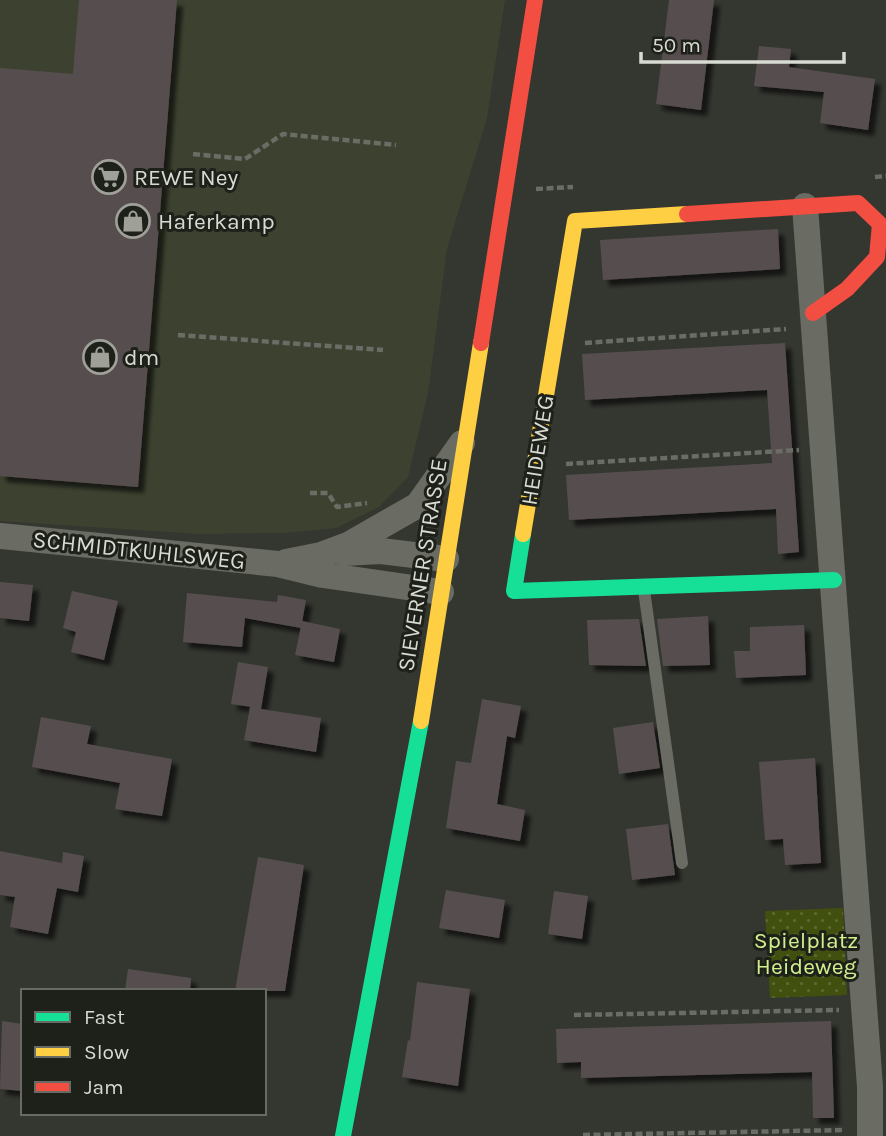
<svg xmlns="http://www.w3.org/2000/svg" width="886" height="1136" font-family="Karla,sans-serif">
<style>
.built{fill:#3d4230}
.park{fill:url(#park-dots)}
.building{fill:#564e50;filter:url(#shadow)}
.lines{fill:none;stroke-linecap:round;stroke-linejoin:round}
.path{stroke:#6a6c66;stroke-width:4.5;stroke-dasharray:7 3.5;stroke-linecap:butt}
.lane{stroke:#6a6c63;stroke-width:12}
.street{stroke:#6a6c63;stroke-width:26}
.fast{stroke:#16e098;stroke-width:16}
.slow{stroke:#ffcf43;stroke-width:16}
.jam{stroke:#f24e42;stroke-width:16}
.labels{text-anchor:middle;stroke-width:6;stroke-linejoin:round;paint-order:stroke}
.poi-label{font-size:23px;fill:#d8dbd2;stroke:#1e201a;text-anchor:start}
.street-label{font-size:23px;fill:#d8dbd2;stroke:#1e201a}
.park-label{font-size:23px;fill:#d2ef8e;stroke:#1e201a}
</style>
<defs>
<pattern id="park-dots" width="8" height="8" patternUnits="userSpaceOnUse" patternTransform="scale(1.75)"><rect width="8" height="8" fill="#41500f"/><path d="M2 2h.1M6 6h.1" fill="none" stroke="#5c6931" stroke-width="1.8" stroke-linecap="round"/></pattern>
<filter id="shadow"><feDropShadow dx="6" dy="6" stdDeviation="2" flood-color="#0009"/></filter>
</defs>
<rect width="100%" height="100%" fill="#343630"/>
<path class="built" d="M0 0H505L487 118 447 249 428 393 408 477 379 507 336 528 285 533 199 534 0 521Z"/>
<path class="park" d="M843 908 847 995 770 998 765 911Z"/>
<g class="building">
<path d="M79 0H177L138 487 0 476V68L73 74Z"/>
<path d="M669 0H714L701 110 656 104Z"/>
<path d="M759 46 791 49 789 67 875 79 868 130 820 123 824 92 754 86Z"/>
<path d="M778 229 780 269 603 280 600 240Z"/>
<path d="M785 343 799 552 778 554 776 509 569 520 566 475 772 463 767 390 585 400 582 354Z"/>
<path d="M0 582 33 585 29 621 0 618Z"/>
<path d="M72 591 118 601 104 660 71 652 76 632 63 628Z"/>
<path d="M187 593 277 602 278 595 306 600 301 628 245 618 242 647 183 642Z"/>
<path d="M708 616 710 665 663 666 657 619Z"/>
<path d="M639 619 646 666 589 665 587 620Z"/>
<path d="M302 621 340 629 334 662 295 655Z"/>
<path d="M804 625 806 675 736 678 734 651H750V627Z"/>
<path d="M238 662 268 667 261 709 321 718 316 752 244 740 250 707H252L231 704Z"/>
<path d="M482 699 521 706 515 738 507 736 497 804 525 810 520 841 446 828 456 761 471 763Z"/>
<path d="M41 717 91 726 87 744 172 759 162 816 115 809 120 783 32 767Z"/>
<path d="M653 722 660 768 619 774 613 728Z"/>
<path d="M815 758 821 863 785 865 783 839 765 840 759 762Z"/>
<path d="M668 824 675 875 632 880 626 829Z"/>
<path d="M0 851 62 863 63 852 84 856 78 892 57 888 48 934 10 927 15 897 0 895Z"/>
<path d="M258 857 304 865 285 991H235Z"/>
<path d="M446 890 505 900 499 938 439 928Z"/>
<path d="M554 891 588 896 582 939 548 934Z"/>
<path d="M128 969 191 978 190 991H125Z"/>
<path d="M417 982 470 989 458 1086 402 1077 408 1040 410 1041Z"/>
<path d="M2 1021 23 1024V1091L0 1089Z"/>
<path d="M831 1021 834 1118H813L812 1072 581 1078V1062L557 1063 556 1029Z"/>
</g>
<g class="lines">
<g class="path">
<path d="M193 154 245 159 283 134 396 145"/>
<path d="M875 177 886 176"/>
<path d="M536 189 573 187"/>
<path d="M178 335 383 350"/>
<path d="M585 343 786 329"/>
<path d="M566 464 799 450"/>
<path d="M310 493H328L337 507 367 503"/>
<path d="M574 1015 839 1010"/>
<path d="M583 1135 845 1130"/>
</g>
<path class="lane" d="M644 590 682 863"/>
<g class="street">
<path d="M805 206 870 1087V1136"/>
<path d="M0 536 278 564 323 575 441 592"/>
<path d="M344 553 381 551 446 559"/>
<path d="M286 562 321 555 348 545 418 505 462 443"/>
</g>
<g class="fast">
<path d="M523 534 514 591 834 580"/>
<path d="M343 1136 421 721"/>
</g>
<g class="slow">
<path d="M523 534 575 221 687 214"/>
<path d="M421 721 481 343"/>
</g>
<g class="jam">
<path d="M687 214 858 203 880 224 877 257 847 289 813 313"/>
<path d="M481 343 535 0"/>
</g>
</g>
<defs>
<g id="supermarket-ring" transform="scale(1.75)"><circle r="9.5" fill="#1e201a" stroke="#9fa199" stroke-width="1.5"/><path d="M-6-5.5h2.5l.6 2H6L4.5 2H-2.5L-4.4-4H-6ZM-1.5 3.2a1.3 1.3 0 1 0 .1 0ZM3 3.2a1.3 1.3 0 1 0 .1 0Z" fill="#9fa199"/></g>
<g id="shop-ring" transform="scale(1.75)"><circle r="9.5" fill="#1e201a" stroke="#9fa199" stroke-width="1.5"/><path d="M-5-2.5h2.3a2.7 3.5 0 0 1 5.4 0H5L5.5 6h-11ZM-1.5-2.5h3a1.5 2.3 0 0 0-3 0Z" fill="#9fa199"/></g>
</defs>
<g fill-rule="evenodd">
<use href="#supermarket-ring" x="109" y="177"/>
<use href="#shop-ring" x="133" y="221"/>
<use href="#shop-ring" x="100" y="357"/>
</g>
<g class="labels">
<g class="poi-label">
<text x="134" y="185">REWE Ney</text>
<text x="158" y="229">Haferkamp</text>
<text x="124" y="365">dm</text>
</g>
<g class="street-label">
<text transform="translate(537 450) rotate(-81)" y="8">HEIDEWEG</text>
<text transform="translate(139 550) rotate(6)" y="8">SCHMIDTKUHLSWEG</text>
<text transform="translate(422 565) rotate(-81)" y="8">SIEVERNER STRASSE</text>
</g>
<g class="park-label">
<text x="806" y="948">Spielplatz<tspan x="806" dy="26">Heideweg</tspan></text>
</g>
</g>
<rect x="21" y="989" width="245" height="126" fill="#1e201a" stroke="#686b64" stroke-width="2"/>
<rect x="35" y="1012" width="35" height="10" fill="#16e098" stroke="#686b64" stroke-width="2"/>
<text x="84" y="1024" font-size="21" fill="#d8dbd2">Fast</text>
<rect x="35" y="1047" width="35" height="10" fill="#ffcf43" stroke="#686b64" stroke-width="2"/>
<text x="84" y="1059" font-size="21" fill="#d8dbd2">Slow</text>
<rect x="35" y="1082" width="35" height="10" fill="#f24e42" stroke="#686b64" stroke-width="2"/>
<text x="84" y="1094" font-size="21" fill="#d8dbd2">Jam</text>
<path d="M641 52v10h203v-10" fill="none" stroke="#d8dbd2" stroke-width="3.5"/>
<text x="652" y="52" font-size="21" fill="#d8dbd2" stroke="#1e201a" stroke-width="5" paint-order="stroke">50 m</text>
</svg>
